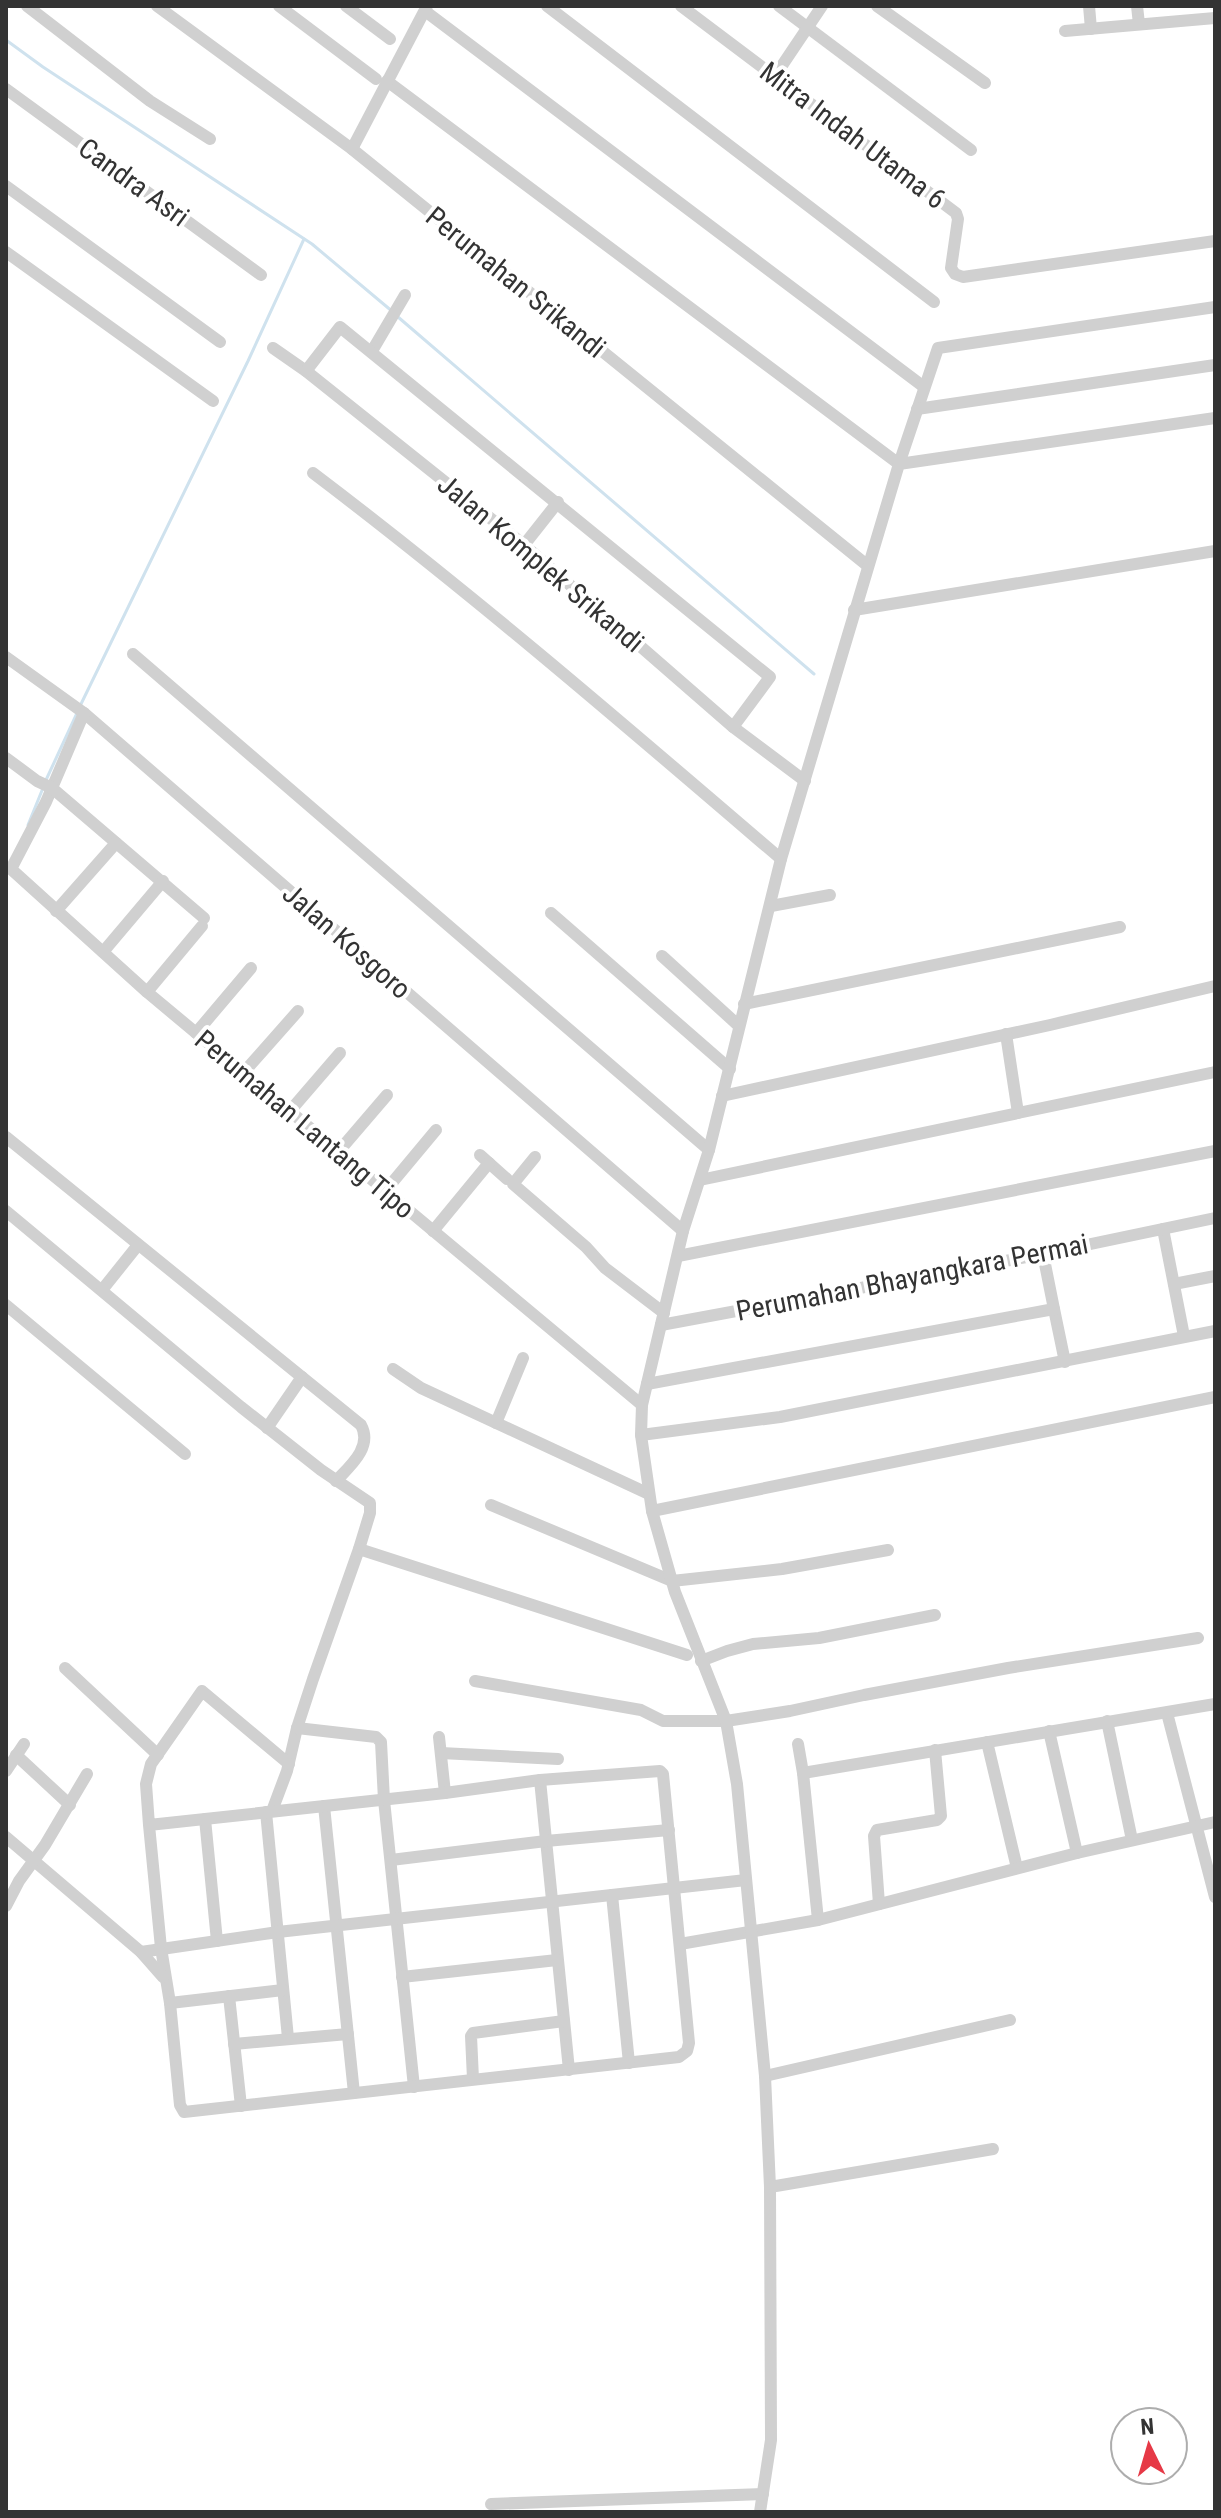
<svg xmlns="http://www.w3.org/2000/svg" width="1221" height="2518" font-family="'Roboto Condensed',sans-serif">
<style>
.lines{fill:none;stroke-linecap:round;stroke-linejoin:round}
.stream{stroke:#cfe2ee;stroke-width:3}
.minor{stroke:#d0d0d0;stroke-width:12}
.labels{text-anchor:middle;stroke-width:8;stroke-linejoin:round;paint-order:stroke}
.street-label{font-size:28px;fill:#333;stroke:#fff}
</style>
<rect width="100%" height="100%" fill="#fff"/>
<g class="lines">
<g class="stream">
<path d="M6 40 43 67 312 244 393 312"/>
<path d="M398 317 814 674"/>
<path d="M81 704 248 361 304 239"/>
<path d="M46 780 78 711"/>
<path d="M28 825 43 788"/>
</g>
<g class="minor">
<path d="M27 6 150 101 210 139"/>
<path d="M157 6 352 149 868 566"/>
<path d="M279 6 376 79"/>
<path d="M346 6 390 39"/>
<path d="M547 6 934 302"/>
<path d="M681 6 956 213 958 219 951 268 955 274 963 277 1215 241"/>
<path d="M779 6 971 150"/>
<path d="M877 6 985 83"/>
<path d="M1089 6 1091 29"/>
<path d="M1137 6 1139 24"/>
<path d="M425 11 924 387"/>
<path d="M1065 31 1215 18"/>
<path d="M775 76 822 6"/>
<path d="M387 81 899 464 938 348 1215 307"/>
<path d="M6 89 261 275"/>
<path d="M352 149 427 6"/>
<path d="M6 186 220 342"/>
<path d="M6 252 213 401"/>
<path d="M273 348 306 371 524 545 733 727 805 781"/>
<path d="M372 351 405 295"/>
<path d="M306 371 340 327 770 677 733 727"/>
<path d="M917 409 1215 365"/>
<path d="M313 473C474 595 627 727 781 859"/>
<path d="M524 545 558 502"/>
<path d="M854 610 1215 551"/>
<path d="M133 654 709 1150"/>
<path d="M6 657 84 713 683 1231"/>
<path d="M84 713 46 802 11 869 147 992 642 1405"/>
<path d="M6 758 37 781 52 788 204 918"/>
<path d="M771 906 830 895"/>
<path d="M56 911 116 843"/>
<path d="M551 913 730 1069"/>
<path d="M103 952 163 881"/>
<path d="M662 956 739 1026"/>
<path d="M147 992 202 926"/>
<path d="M744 1004 1120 927"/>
<path d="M196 1033 251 968"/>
<path d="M244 1072 298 1011"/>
<path d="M722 1096 1050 1025 1215 986"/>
<path d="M290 1111 340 1053"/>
<path d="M1018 1113 1215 1072"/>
<path d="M6 1137 361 1425C373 1447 350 1466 336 1481"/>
<path d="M339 1151 387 1095"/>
<path d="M480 1155 507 1179"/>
<path d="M535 1157 513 1184 586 1247 605 1268 664 1313"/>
<path d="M700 1180 1018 1113 1006 1034"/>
<path d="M386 1190 436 1130"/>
<path d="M6 1211 241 1407 321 1470 370 1503V1513L359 1549 313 1679 297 1728 287 1771 272 1811"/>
<path d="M1163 1229 1184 1336"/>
<path d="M433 1231 489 1163"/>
<path d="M678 1256 1215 1151"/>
<path d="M1174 1284 1215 1276"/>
<path d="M102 1290 138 1245"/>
<path d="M6 1305 185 1454"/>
<path d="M1054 1309 1065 1362"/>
<path d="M661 1325 1043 1254 1215 1218"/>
<path d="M393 1369 421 1388 649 1494"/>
<path d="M647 1384 1054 1309 1043 1254"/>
<path d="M496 1423 523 1358"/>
<path d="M267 1428 302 1377"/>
<path d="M641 1435 780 1417 1215 1331"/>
<path d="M491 1505 672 1581 782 1569 888 1550"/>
<path d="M652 1511 1215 1397"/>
<path d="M359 1549 687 1655"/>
<path d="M701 1661 727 1651 753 1644 819 1638 935 1615"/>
<path d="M65 1668 158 1755"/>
<path d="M475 1681 641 1710 663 1721H726L790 1711 864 1695 1008 1668 1198 1638"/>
<path d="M1167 1713 1215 1897"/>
<path d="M1107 1721 1132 1840"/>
<path d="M297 1728 376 1737 381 1742 384 1800 414 2087"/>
<path d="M1049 1731 1077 1853"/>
<path d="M439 1737 445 1793"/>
<path d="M987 1742 1017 1868"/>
<path d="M798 1744 803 1773 1215 1704"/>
<path d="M441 1753 558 1759"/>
<path d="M16 1755 70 1805"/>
<path d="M6 1771 24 1744"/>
<path d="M540 1780 569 2070"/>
<path d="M324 1806 354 2093"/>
<path d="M266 1812 288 2038"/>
<path d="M205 1819 217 1941"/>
<path d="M149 1825 445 1793 540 1780 660 1771 663 1774 689 2043 687 2051 679 2057 184 2112 180 2105 170 2003 161 1948 149 1825 146 1784 151 1764 202 1691 289 1764"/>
<path d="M6 1837 141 1952 163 1977"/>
<path d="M391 1860 546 1841 669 1830"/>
<path d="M612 1895 629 2063"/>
<path d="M879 1904 874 1836 877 1830 937 1820 941 1816 935 1750"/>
<path d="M6 1906 19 1881 45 1845 87 1774"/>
<path d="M818 1920 1077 1853 1215 1822"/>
<path d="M680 1944 818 1920 803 1773"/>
<path d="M141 1952 278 1932 746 1880"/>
<path d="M402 1977 557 1960"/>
<path d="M229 1996 241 2106"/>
<path d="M170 2003 283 1990"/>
<path d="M234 2044 348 2034"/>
<path d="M765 2076 1010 2020"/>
<path d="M473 2079 471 2036 473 2033 564 2021"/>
<path d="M770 2187 993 2149"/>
<path d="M491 2504 763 2494"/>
<path d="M760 2512 771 2440 770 2187 765 2076 737 1784 726 1721 675 1592 652 1511 641 1435 642 1405 683 1231 709 1150 781 859 899 464 1215 418"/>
</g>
</g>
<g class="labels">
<g class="street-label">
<text transform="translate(853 135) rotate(37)" y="10">Mitra Indah Utama 6</text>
<text transform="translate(134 182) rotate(36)" y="10">Candra Asri</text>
<text transform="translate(516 282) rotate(39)" y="10">Perumahan Srikandi</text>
<text transform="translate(541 563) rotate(40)" y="10">Jalan Komplek Srikandi</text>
<text transform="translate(347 941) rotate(41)" y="10">Jalan Kosgoro</text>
<text transform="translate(305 1124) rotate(40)" y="10">Perumahan Lantang Tipo</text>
<text transform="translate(912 1277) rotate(-11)" y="10">Perumahan Bhayangkara Permai</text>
</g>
</g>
<rect width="1221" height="2518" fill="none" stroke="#333333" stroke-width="16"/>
<g transform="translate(1149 2446) rotate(355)"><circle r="38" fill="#ffffff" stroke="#adadad" stroke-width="2"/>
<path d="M0-6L14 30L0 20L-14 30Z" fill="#e63946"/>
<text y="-12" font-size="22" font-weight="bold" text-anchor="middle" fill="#333333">N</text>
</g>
</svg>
